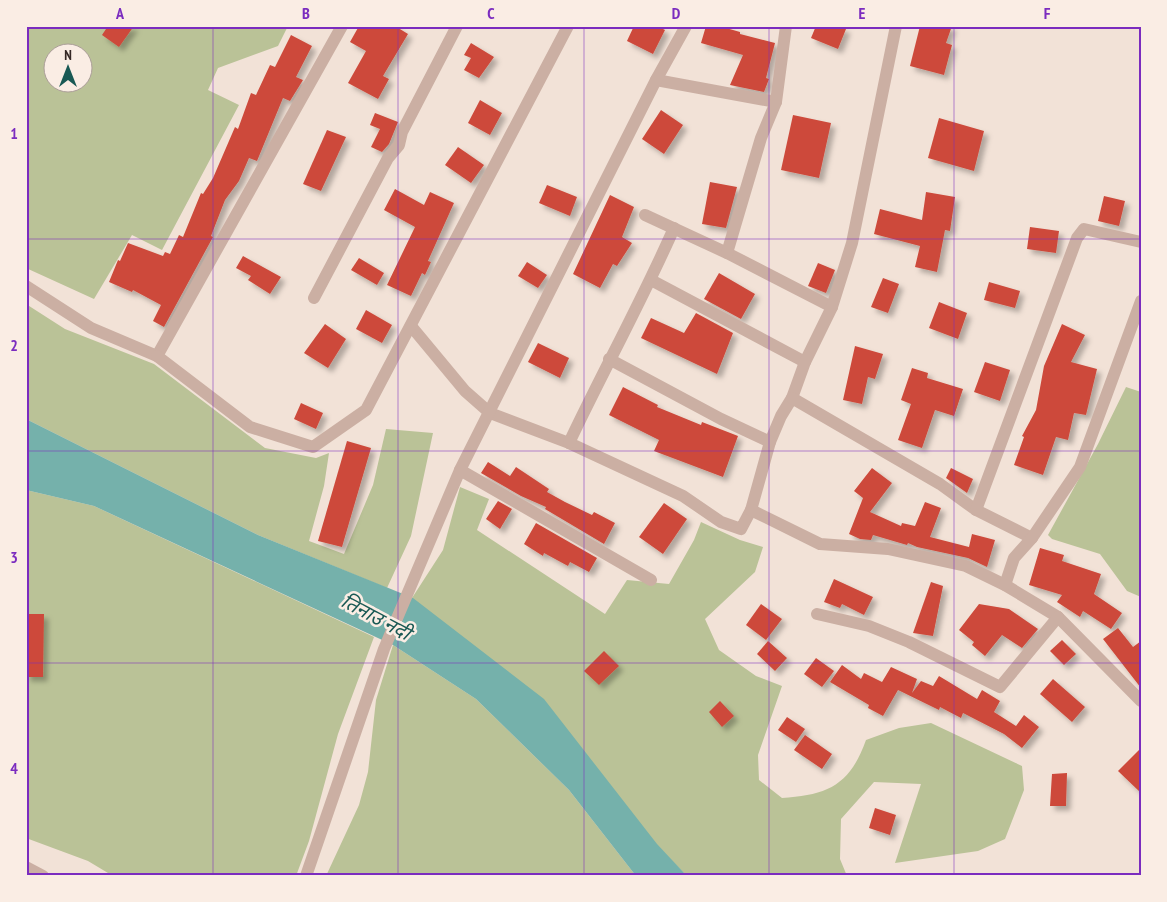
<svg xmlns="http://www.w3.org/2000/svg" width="1167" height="902" font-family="'PT Sans Narrow','Noto Sans Devanagari',sans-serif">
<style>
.green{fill:#bac297;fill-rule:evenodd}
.water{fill:#75b1ab}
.building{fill:#cd493a;filter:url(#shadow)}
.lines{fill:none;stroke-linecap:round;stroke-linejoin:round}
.minor{stroke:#cbafa3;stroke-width:12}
.grid{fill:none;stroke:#7b2cbf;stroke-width:1;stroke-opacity:0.55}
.labels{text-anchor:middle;stroke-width:5;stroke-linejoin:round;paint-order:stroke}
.water-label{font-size:20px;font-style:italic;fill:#195954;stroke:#faede4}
.neatline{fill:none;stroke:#7b2cbf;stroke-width:2}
.grid-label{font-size:16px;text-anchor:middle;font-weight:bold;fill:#7b2cbf}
</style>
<defs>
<filter id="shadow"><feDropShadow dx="4.5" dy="4.5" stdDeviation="2.5" flood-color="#0004"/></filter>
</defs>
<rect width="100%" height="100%" fill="#f2e2d7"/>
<g class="green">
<path d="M26 26H288L278 46 218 68 208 90 239 105 162 250 132 235 94 299 26 268ZM52 52H82V82H52Z"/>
<path d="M26 304 65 329 154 364 265 448 316 458 329 453 324 486 309 541 344 554 373 485 386 429 433 433 411 536 387 588 258 535 26 419Z"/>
<path d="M1126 387 1141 392V597L1127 591 1100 554 1052 539 1048 535 1098 444Z"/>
<path d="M460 487 489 499 477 530 605 614 627 580 669 584 694 540 701 522 740 540 763 547 755 572 705 619 719 650 756 676 782 686 758 755 759 780 782 798C828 795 850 785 866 740L899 728 931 723 1022 766 1024 790 1005 839 978 851 895 863 921 784 874 782 841 819 840 859 847 876H687L412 598 443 550Z"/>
<path d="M26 490 94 506 374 637 338 734 309 841 296 876H113L88 861 26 838Z"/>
<path d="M393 645 476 699 569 790 636 876H326L359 805 368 772 376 700Z"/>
</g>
<path class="water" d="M26 419 258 535 413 598 544 699 657 844 687 876H636L569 790 476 699 393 645 94 506 26 490Z"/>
<g class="building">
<path d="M108 26H134L119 47 102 35Z"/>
<path d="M359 26H395L408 34 383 76 389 79 378 99 348 83 366 51 350 42Z"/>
<path d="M634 26H657L665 30 653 54 627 41Z"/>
<path d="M706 26H719L740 32V34L775 43 766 78 769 79 764 92 730 85 743 55 701 43Z"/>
<path d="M816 26H837L846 29 838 49 811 38Z"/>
<path d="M920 26H952L946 43 952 45 944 75 910 66Z"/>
<path d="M291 35 312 46 296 77 303 80 290 101 283 98 257 161 249 158 239 181 225 200 211 236 213 237 164 327 153 321 161 305 133 290 132 292 109 282 118 260 120 261 128 243 163 256 165 252 170 254 179 235 183 237 201 193 203 194 213 178 235 127 238 129 251 93 256 95 270 65 275 67Z"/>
<path d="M471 43 494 57 479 78 464 70 471 58 464 55Z"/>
<path d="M480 100 502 113 490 135 468 123Z"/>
<path d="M661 110 683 125 664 154 642 139Z"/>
<path d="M375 113 398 122 389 144 382 152 371 147 380 129 370 125Z"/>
<path d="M793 115 831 123 819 178 781 170Z"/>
<path d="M939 118 984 131 974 171 928 158Z"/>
<path d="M327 130 346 137 321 191 303 184Z"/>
<path d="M458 147 484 165 471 183 445 165Z"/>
<path d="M710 182 737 187 726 228 702 224Z"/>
<path d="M547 185 577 197 570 216 539 203Z"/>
<path d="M395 189 424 205 430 192 454 203 428 261 431 262 425 275 422 273 411 296 387 285 415 227 384 210Z"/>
<path d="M926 192 955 197 950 231 945 230 937 272 915 267 920 246 874 234 880 209 922 220Z"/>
<path d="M610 195 634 207 622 237 632 243 617 266 613 264 600 288 573 274Z"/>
<path d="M1104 196 1125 201 1119 226 1098 221Z"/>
<path d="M1030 227 1059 231 1056 253 1027 249Z"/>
<path d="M243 256 281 277 270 294 248 280 251 276 236 268Z"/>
<path d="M359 258 384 273 377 285 351 270Z"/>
<path d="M527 262 547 275 538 288 518 276Z"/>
<path d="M818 263 835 270 826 293 808 286Z"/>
<path d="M719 273 755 294 741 319 704 299Z"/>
<path d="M883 278 899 284 888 313 871 307Z"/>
<path d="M989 282 1020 291 1015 308 984 300Z"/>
<path d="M939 302 967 313 958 339 929 328Z"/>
<path d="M366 310 392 325 382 343 356 329Z"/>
<path d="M696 313 733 333 717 374 641 338 651 318 684 333Z"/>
<path d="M325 324 346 339 328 368 304 353Z"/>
<path d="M1062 324 1085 335 1071 362 1097 369 1086 415 1074 413 1068 440 1056 437 1043 475 1014 465 1024 437 1022 436 1036 410 1044 366Z"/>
<path d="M538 343 569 358 560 378 528 362Z"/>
<path d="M855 346 883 354 875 379 868 377 862 404 843 400Z"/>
<path d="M985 362 1010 370 1000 401 974 392Z"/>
<path d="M912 368 928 373 927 378 963 389 954 416 935 410 922 448 898 440 911 404 901 400Z"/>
<path d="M623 387 658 405 657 407 701 425 702 422 738 436 723 477 654 451 659 440 609 415Z"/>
<path d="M301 403 323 413 316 429 294 419Z"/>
<path d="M347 441 371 448 342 547 318 541Z"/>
<path d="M488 462 510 476 516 467 549 489 547 492 565 502 592 515 594 512 615 523 604 544 545 509 546 507 521 496 481 473Z"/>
<path d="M872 468 892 483 870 512 901 526 902 523 915 526 925 502 941 508 930 537 969 547 972 534 995 540 987 567 968 558 917 547 908 543 907 545 873 535 871 540 860 539 849 534 863 498 854 491Z"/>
<path d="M951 468 973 479 967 493 946 478Z"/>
<path d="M498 501 512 509 500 529 486 519Z"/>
<path d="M664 503 687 519 663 554 639 537Z"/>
<path d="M536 523 597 558 589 572 570 562 568 566 544 553 543 556 524 544Z"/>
<path d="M1040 548 1064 555 1062 561 1101 574 1094 594 1122 613 1111 629 1083 611 1080 617 1057 602 1062 595 1029 585Z"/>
<path d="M834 579 873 597 864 615 842 604 840 608 824 602Z"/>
<path d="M931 582 943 586 933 636 913 633Z"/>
<path d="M761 604 782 619 766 640 746 625Z"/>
<path d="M979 604 1009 609 1038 629 1022 648 1002 635 985 656 972 645 974 642 959 630Z"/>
<path d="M26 614H44L43 677H26Z"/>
<path d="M1118 628 1133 647 1141 641V688L1103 639Z"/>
<path d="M1062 640 1076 654 1064 665 1050 651Z"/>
<path d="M768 641 787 658 775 671 757 654Z"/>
<path d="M604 651 619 666 599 685 584 671Z"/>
<path d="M816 658 834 671 822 687 804 674Z"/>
<path d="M842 665 861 679 864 673 882 682 891 667 917 679 912 693 921 681 933 686 939 676 977 699 982 690 1000 701 994 712 1016 726 1024 715 1039 727 1022 748 1004 734 963 713 961 718 940 707 939 710 898 690 883 716 868 708 869 705 830 682Z"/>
<path d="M1053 679 1085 707 1072 722 1040 694Z"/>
<path d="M720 701 734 716 722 727 709 712Z"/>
<path d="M787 717 805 729 796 742 778 730Z"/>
<path d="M805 735 832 754 822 769 794 750Z"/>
<path d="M1141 748V793L1118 771Z"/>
<path d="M1067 773 1066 806H1050L1052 774Z"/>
<path d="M875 808 896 815 890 835 869 828Z"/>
</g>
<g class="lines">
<g class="minor">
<path d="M656 80 776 102"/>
<path d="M645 215 727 253 832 307"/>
<path d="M727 253 761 138 776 102 786 26"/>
<path d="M651 280 805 362"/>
<path d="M26 286 91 328 157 356 342 26"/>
<path d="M314 298 388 158 399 145 402 132 457 26"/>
<path d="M411 326 465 391 490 413 569 443 683 496 721 522 741 529 751 510 770 442 781 416 792 398 805 362 832 307 852 243 896 26"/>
<path d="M157 356 250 427 313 447 366 410 568 26"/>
<path d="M609 359 721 419 770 442"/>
<path d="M792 398 940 484 976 510 1032 538"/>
<path d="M569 443C603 371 642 301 674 228"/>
<path d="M460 470 656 80 686 26"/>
<path d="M751 510 820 544 888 549 966 566 1005 585 1058 617 1141 701"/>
<path d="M976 510 1077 238 1084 229 1141 242"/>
<path d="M1005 585 1014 558 1032 538 1080 467 1141 301"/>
<path d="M817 614 869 626 909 642 1000 687 1058 617"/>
<path d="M26 867 43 876"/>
<path d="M306 876 384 649 460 470 651 580"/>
</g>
</g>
<path class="grid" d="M213 26V876M398 26V876M584 26V876M769 26V876M954 26V876M26 239H1141M26 451H1141M26 663H1141"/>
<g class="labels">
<g class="water-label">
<text transform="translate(376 617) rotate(28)" y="7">तिनाउ नदी</text>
</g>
</g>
<rect width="1167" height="902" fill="none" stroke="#faede4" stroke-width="55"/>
<g transform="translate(68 68)"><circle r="24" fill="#faede4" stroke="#ab9e98"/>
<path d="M0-4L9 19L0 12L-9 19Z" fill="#195954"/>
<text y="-8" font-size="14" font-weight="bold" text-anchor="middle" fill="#352825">N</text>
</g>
<rect x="28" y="28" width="1112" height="846" class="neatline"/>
<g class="grid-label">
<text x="120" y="19">A</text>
<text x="306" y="19">B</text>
<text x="491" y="19">C</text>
<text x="676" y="19">D</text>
<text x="862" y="19">E</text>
<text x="1047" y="19">F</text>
<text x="14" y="139">1</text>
<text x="14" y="351">2</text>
<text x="14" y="563">3</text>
<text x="14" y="774">4</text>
</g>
</svg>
